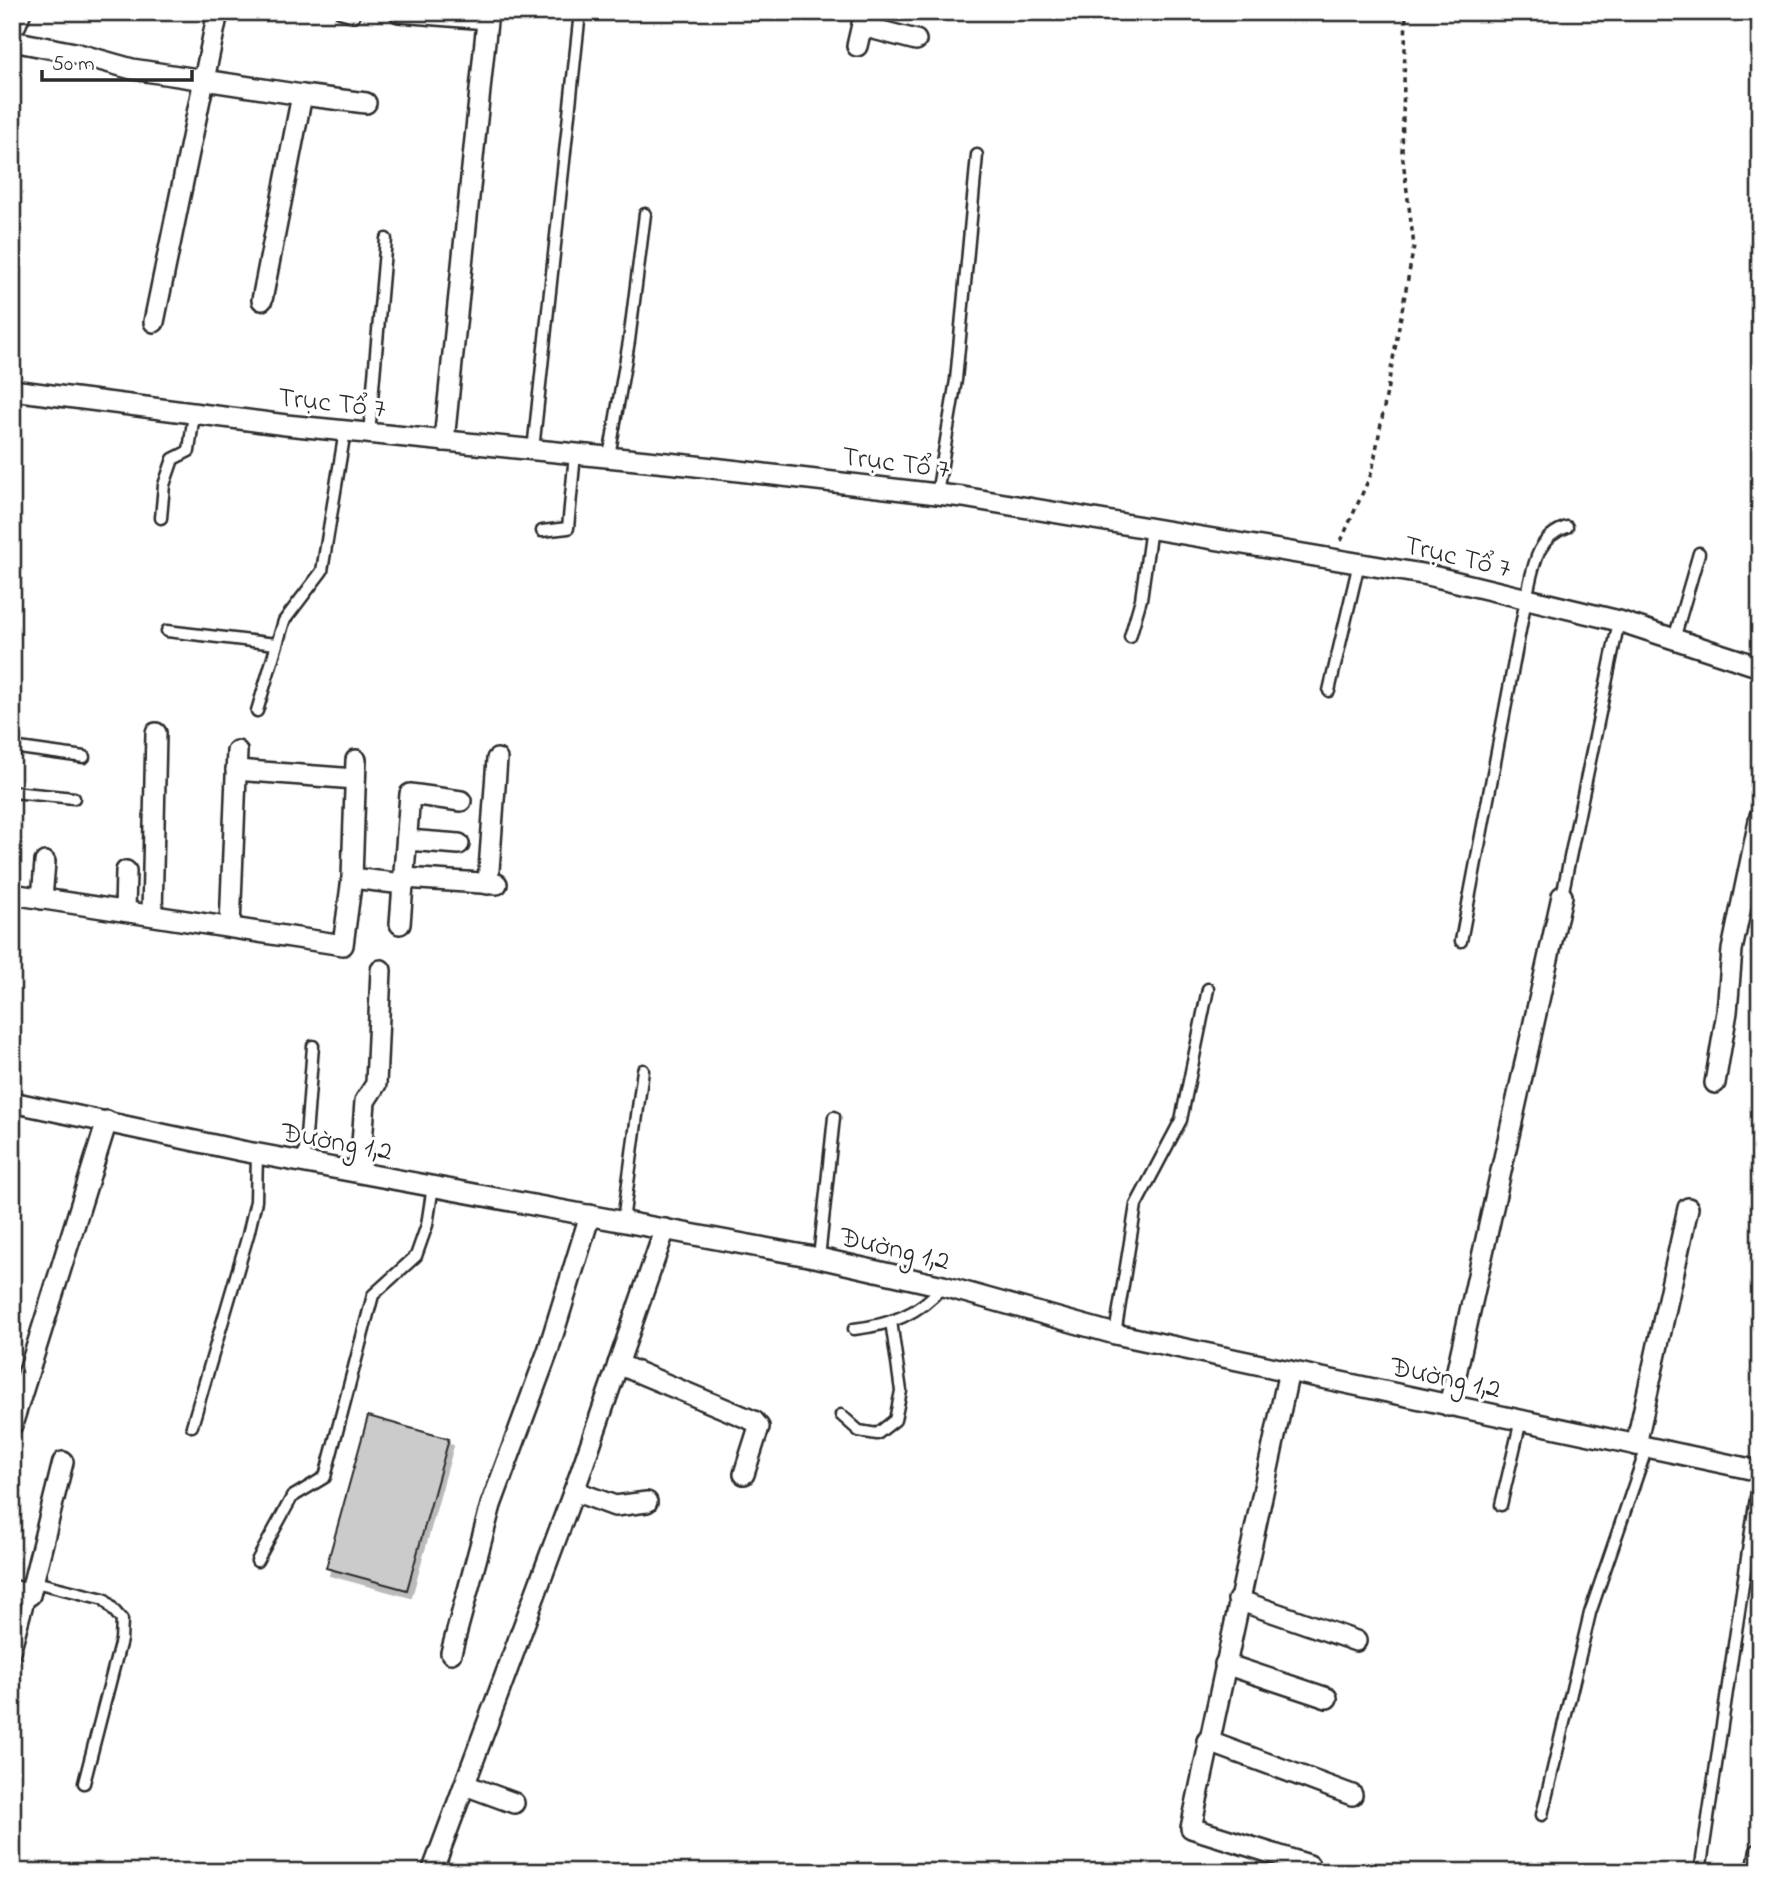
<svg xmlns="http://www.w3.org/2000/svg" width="1772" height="1884" font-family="'Indie Flower',sans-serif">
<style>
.building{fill:#cbcbcb;stroke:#2b2b2b;stroke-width:2;filter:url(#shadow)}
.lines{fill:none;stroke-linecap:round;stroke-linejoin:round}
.lane-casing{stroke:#2b2b2b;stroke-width:15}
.street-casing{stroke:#2b2b2b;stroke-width:24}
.secondary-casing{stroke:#2b2b2b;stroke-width:33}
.path{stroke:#2b2b2b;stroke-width:3.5;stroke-dasharray:5 5;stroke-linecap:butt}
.lane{stroke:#fff;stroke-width:10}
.street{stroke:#fff;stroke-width:19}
.secondary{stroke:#fff;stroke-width:28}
.labels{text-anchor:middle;stroke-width:6;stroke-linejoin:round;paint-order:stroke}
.street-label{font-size:28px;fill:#2b2b2b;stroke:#fff}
</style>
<defs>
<filter id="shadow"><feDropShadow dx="4" dy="7" stdDeviation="0" flood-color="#0004"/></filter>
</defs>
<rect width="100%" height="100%" fill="#fff"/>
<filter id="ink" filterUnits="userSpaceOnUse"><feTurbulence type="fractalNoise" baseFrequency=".0143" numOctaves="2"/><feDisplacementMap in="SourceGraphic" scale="14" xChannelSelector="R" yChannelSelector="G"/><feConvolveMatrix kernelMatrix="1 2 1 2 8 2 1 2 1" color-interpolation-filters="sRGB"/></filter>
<g filter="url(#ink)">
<path class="building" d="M368 1416 449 1439 407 1590 326 1568Z"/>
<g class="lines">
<g class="lane-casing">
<g id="lane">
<path d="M340 12 354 16"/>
<path d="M369 434 386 239"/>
<path d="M533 450 580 12"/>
<path d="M609 457 629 341 645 214"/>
<path d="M937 494 956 380 977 155"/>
<path d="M161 518 164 485 173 459 189 451 194 413"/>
<path d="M542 531 568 528 575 454"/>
<path d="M167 631 276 644"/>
<path d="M1130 637 1141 599 1151 528"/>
<path d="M1674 639 1699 553"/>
<path d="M1329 691 1359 563"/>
<path d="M257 711 284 621 322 571 345 431"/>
<path d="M12 747 84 757"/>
<path d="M12 792 74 798"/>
<path d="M1562 896 1619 621"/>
<path d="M1461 941 1526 599C1533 570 1535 537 1567 527"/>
<path d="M304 1162 313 1046"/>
<path d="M623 1221 643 1070"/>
<path d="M819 1258 834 1117"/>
<path d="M854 1329C890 1325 919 1314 942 1287"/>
<path d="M1115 1334 1136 1205 1181 1120 1208 989"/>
<path d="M841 1415 859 1431 877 1434 895 1420 901 1391 891 1321"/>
<path d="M192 1426 248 1235 256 1201 257 1153"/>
<path d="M1501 1505 1521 1420"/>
<path d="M257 1561 292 1497 325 1477 373 1295 416 1256 427 1225 433 1186"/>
<path d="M35 1582 104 1599 122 1620 121 1640 84 1783"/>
<path d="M12 1661 30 1595"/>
<path d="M1542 1815 1590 1613 1647 1447"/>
<path d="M1700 1872 1760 1471"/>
</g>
</g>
<g class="street-casing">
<g id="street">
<path d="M399 12 487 19"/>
<path d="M862 26 916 40"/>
<path d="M12 41 75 53 132 69 302 95 262 300"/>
<path d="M857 46 865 12"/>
<path d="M302 95 366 103"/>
<path d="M154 322 218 12"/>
<path d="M12 390 286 425 687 465 963 497 1428 575 1619 621 1760 667"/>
<path d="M444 441 488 12"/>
<path d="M236 770 355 779"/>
<path d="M407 840 459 844"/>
<path d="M352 878 403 884"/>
<path d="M404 878 497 884"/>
<path d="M488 884 497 759"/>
<path d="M12 894 343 945 352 878 356 760"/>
<path d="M42 899 45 862"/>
<path d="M125 911 126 871"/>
<path d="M152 915 156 733"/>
<path d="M400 924 410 794 461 801"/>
<path d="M230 927 237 751"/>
<path d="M1715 1083 1727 1012 1732 950 1760 816"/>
<path d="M12 1102 242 1151 819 1258 943 1286 1115 1334 1760 1471"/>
<path d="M360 1172 365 1101 376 1084 381 970"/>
<path d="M618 1364 754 1421 759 1427 744 1474"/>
<path d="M1289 1371 1191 1828 1309 1865"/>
<path d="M1449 1406 1562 896"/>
<path d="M12 1425 107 1121"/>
<path d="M1636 1445 1688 1208"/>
<path d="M574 1491 615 1506 647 1502"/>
<path d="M12 1590 30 1595 63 1462"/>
<path d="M1238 1600 1356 1641"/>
<path d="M451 1653 491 1505 548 1351 590 1215"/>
<path d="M1225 1664 1327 1698"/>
<path d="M1207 1741 1352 1795"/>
<path d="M465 1785 514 1803"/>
<path d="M432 1872 579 1477 665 1229"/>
<path d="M1757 1872 1760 1853"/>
</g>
</g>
<g class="secondary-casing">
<path id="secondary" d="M12 22 16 12"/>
</g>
<path class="path" d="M1341 541 1372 472 1414 246 1402 152 1406 12"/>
<use href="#lane" class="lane"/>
<use href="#street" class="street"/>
<use href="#secondary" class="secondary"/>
</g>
</g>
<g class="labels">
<g class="street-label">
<text transform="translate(332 401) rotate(6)" y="10">Trục Tổ 7</text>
<text transform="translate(896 461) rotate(7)" y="10">Trục Tổ 7</text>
<text transform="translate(1458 555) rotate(13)" y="10">Trục Tổ 7</text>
<text transform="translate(337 1140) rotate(10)" y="10">Đường 1,2</text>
<text transform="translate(895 1247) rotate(13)" y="10">Đường 1,2</text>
<text transform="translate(1446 1376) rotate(12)" y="10">Đường 1,2</text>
</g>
</g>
<rect width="1772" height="1884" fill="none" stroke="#fff" stroke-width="42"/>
<rect x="21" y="21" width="1730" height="1842" fill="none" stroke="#2b2b2b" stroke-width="2.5" filter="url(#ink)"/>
<path d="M42 70v10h150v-10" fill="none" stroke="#2b2b2b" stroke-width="3.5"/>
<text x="52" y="70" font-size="21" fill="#2b2b2b" stroke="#ffffff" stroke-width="5" paint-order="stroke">50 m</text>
</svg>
